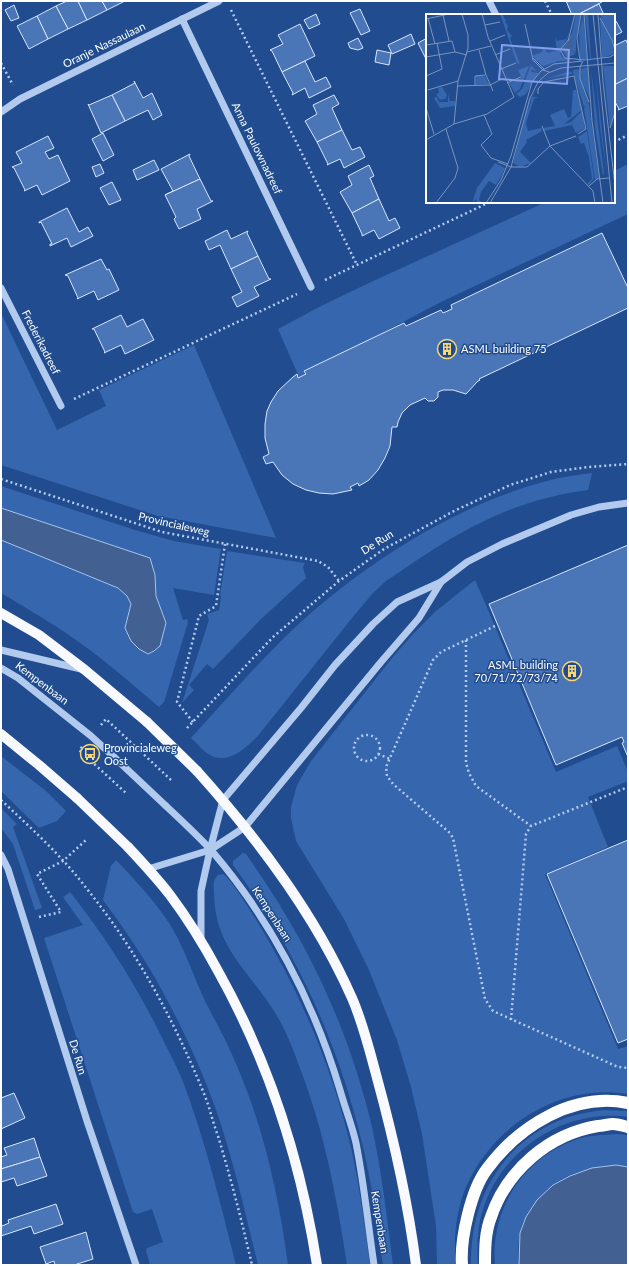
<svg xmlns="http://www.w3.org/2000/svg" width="629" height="1266" font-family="Lato,sans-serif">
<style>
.green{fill:#3566ae}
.water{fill:#426192;stroke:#a6c4ee}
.building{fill:#4a76b8;stroke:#d7e5f9}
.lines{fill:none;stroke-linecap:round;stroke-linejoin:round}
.path{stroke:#b2caed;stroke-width:2.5;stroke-dasharray:2 3;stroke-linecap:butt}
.minor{stroke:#b2caed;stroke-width:7}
.major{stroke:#f8faff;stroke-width:10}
.highway{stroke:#fff;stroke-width:12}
.minor-bridge{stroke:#b2caed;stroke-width:7}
.major-bridge{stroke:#f8faff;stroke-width:10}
.labels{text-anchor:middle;stroke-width:3;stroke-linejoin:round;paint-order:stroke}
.street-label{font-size:11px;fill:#fff;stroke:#214d90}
.poi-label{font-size:11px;fill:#fff;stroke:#214d90;text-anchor:start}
.inset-river{fill:none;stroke:#426192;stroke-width:2}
.inset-road{fill:none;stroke:#7a94bc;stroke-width:1}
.view{fill:#839eea;fill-opacity:0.15;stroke:#839eea;stroke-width:2}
.inset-edge{fill:none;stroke:#fff;stroke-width:2}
</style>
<rect width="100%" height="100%" fill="#214d90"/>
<g class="green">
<path d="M628 164V214L439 303 299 377 278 329 321 306 371 282 546 202H614V171Z"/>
<path d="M1 313 57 430 106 406 99 390 194 345 276 538 158 516 1 465Z"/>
<path d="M592 473 588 490C550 495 514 506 480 523 447 539 416 561 386 581L373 593 352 618 257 737C244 749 227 766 208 754 202 750 197 743 191 738 221 705 250 672 282 640 352 571 451 506 547 481 561 477 577 475 592 473Z"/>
<path d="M1 486 135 530 174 541 221 549 214 595 173 588 183 620 187 619 188 622 164 702 159 707C132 684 105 660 76 640 52 623 26 608 1 593Z"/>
<path d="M227 551 305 563 303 567 306 578 261 619 213 669 207 664 189 685 194 690 182 703 209 620 207 614 219 610 221 597 220 595Z"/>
<path d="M475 580 486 605 556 772 617 746 628 772V781L588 797 608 847 545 874 618 1049 628 1046V1094C560 1083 493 1125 466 1187 456 1211 453 1240 456 1265H437L436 1226 422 1134 411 1087 397 1040 369 970 344 919 296 841 291 818V807L297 785 311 761 392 658 413 634 436 611Z"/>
<path d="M1 756 46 791 66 811 57 821 39 828 1 791Z"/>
<path d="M1 808 17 824 13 827 42 908 35 910 13 844 1 828Z"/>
<path d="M243 853 246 854C306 938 348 1026 372 1127 382 1172 387 1219 393 1265H383C377 1224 372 1183 362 1143 338 1042 295 948 233 865V861Z"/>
<path d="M116 860C135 880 154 900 169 923 185 948 193 976 206 1003 217 1024 228 1044 237 1066 264 1129 279 1197 288 1265H258C245 1212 233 1158 215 1107 198 1060 176 1014 151 971 136 946 120 923 103 900L111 866Z"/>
<path d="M223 874C233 881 253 915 260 926 302 996 334 1072 352 1152 360 1189 365 1227 370 1265H347C337 1199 325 1134 301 1071 293 1049 285 1027 272 1008 246 968 215 946 214 894 214 887 212 880 218 875Z"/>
<path d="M70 892C108 940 140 991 166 1046 172 1057 177 1068 182 1079 205 1139 220 1202 236 1265H150L146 1250 147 1248 163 1242 152 1209 137 1214 133 1212 44 938 83 925 63 897Z"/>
<path d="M603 1110 628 1111V1117C564 1108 499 1151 482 1213 477 1230 477 1247 478 1265H471C470 1199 502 1142 565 1118 577 1114 590 1112 603 1110Z"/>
<path d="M617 1134 628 1135V1167C606 1164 569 1171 552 1186 544 1192 537 1201 531 1209 526 1216 521 1225 520 1234 518 1244 518 1255 519 1265H495C490 1210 523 1159 575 1140 588 1135 603 1135 617 1134Z"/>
</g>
<g class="water">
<path d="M1 508 150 558 155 575 156 596 166 623 160 646 154 651 148 654 139 649 131 641 125 628 131 604 127 596 118 588 1 540Z"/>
<path d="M616 1165 628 1167V1265H519L520 1233 526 1217 537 1200 553 1185 570 1176 592 1168Z"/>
</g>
<g class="building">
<path d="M67 1H78L87 20 68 29 56 6Z"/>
<path d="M78 1H102L107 10 87 20Z"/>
<path d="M102 1H126V2L125 1 107 10Z"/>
<path d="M566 1H602V2L577 15H572Z"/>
<path d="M599 4 604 15H577Z"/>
<path d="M14 5 19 18 11 21 5 10Z"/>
<path d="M56 6 68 29 48 39 37 16Z"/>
<path d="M360 9 370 31 361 35 350 13Z"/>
<path d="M316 14 320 24 309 29 304 20Z"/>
<path d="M37 16 48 39 29 49 17 26Z"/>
<path d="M616 21 622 32 614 36V22Z"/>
<path d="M300 24 315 56 282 72 272 51 270 50 283 44 278 35Z"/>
<path d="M411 34 415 44 392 54 388 45Z"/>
<path d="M358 38 363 48 358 50 350 48 348 43Z"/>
<path d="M427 38V61L418 43Z"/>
<path d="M626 40 628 45V78L614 85V46Z"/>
<path d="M377 50 391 53 389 65 375 62Z"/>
<path d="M305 61 315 82 326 77 331 87 309 98 305 88 292 95 293 93 282 72Z"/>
<path d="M628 78V106L618 110 619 109 614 100V85Z"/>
<path d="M134 81 143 98 152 93 162 115 153 120 148 110 125 121 112 95 135 83Z"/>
<path d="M112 95 125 121 101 133 88 104 89 105Z"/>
<path d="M334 95 339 104 332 108 342 130 317 142 305 121 317 114 313 105Z"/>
<path d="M342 130 352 150 360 147 365 157 344 168 340 159 327 165 328 164 317 142Z"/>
<path d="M103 133 114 155 103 161 92 139Z"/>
<path d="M48 136 54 148 45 152 49 159 58 155 70 181 42 195 37 185 24 191 25 190 14 168 12 167 22 163 16 152Z"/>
<path d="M190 154 189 156 200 179 165 195 173 191 161 169Z"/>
<path d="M154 160 159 170 137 180 133 170Z"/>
<path d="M100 164 104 173 96 177 92 167Z"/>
<path d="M369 165 374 176 370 178 379 199 352 213 340 192 352 185 348 176Z"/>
<path d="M200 179 211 201H213L197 209 201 219 179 229 174 219 176 217 165 195Z"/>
<path d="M112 182 121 200 109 205 100 188Z"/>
<path d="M379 199 389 221 395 218 400 228 379 239 374 230 362 236V234L352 213Z"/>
<path d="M67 208 79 232 88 227 93 236 71 247 67 238 50 246V244H52L41 222 39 223V222Z"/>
<path d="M227 230 231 239 248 231 247 233 258 256 231 269 220 245 209 250 205 241Z"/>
<path d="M602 233 628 288V308L479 379 480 380 478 381 466 394 453 390H443L438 392V397L434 401H428L425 398 410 405 402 413 398 422 397 427H392L390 446 385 458 378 470 369 480 359 486 358 483 350 487 352 490 333 494 319 493 306 490 293 484 282 475 273 462 266 464 263 457 269 454 265 438V424L267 411 271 402 278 391 293 377 297 374 298 378 306 374 304 371 404 323 406 326 441 310 443 313 452 309 451 305Z"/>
<path d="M258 256 269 279H271L254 287 259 296 237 307 232 297 242 292 231 269Z"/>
<path d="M101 259 107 270 109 269 119 290 98 300 94 291 77 299 78 298 68 276 65 275Z"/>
<path d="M121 315 127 327 143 319 154 340 125 354 121 345 104 353 105 352 94 329H92Z"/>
<path d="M628 545V757L622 743 624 742 622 737 556 765 489 604Z"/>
<path d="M628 840V1039L618 1043 547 874Z"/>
<path d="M14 1093 25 1118 1 1129V1098Z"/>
<path d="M34 1138 40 1157 1 1169V1157L7 1155 4 1148Z"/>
<path d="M40 1157 47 1176 17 1186 14 1178 1 1182V1169Z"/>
<path d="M56 1204 63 1224 34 1234 31 1226 1 1236V1223L2 1226 9 1223 8 1220Z"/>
<path d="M86 1232 93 1259 74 1265H55L54 1261 46 1264 40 1247Z"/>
</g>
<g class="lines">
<g class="path">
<path d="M545 1 552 15"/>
<path d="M231 10 357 265"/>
<path d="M1 63 13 85"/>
<path d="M614 142 628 135"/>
<path d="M325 280 490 202"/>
<path d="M74 399 297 294"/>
<path d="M1 479 162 532 318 561 328 567 339 581"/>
<path d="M495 626 441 652 433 660 386 767 387 776 393 784 450 833 453 838 485 999 493 1011 618 1067 628 1068"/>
<path d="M466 640V763L469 773 476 786 531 826"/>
<path d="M193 722 177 702 199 616 216 606 225 544"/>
<path d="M101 725 106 719 171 780"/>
<path d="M187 728 273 637 339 581 384 549 454 511 510 485 551 472 588 467 628 464"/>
<circle cx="367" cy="748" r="13"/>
<path d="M82 747 79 750 127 794"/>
<path d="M378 754 390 759"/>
<path d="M1 800C31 828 62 856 87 889 137 951 175 1022 205 1096 210 1109 213 1123 218 1136 231 1179 242 1222 252 1265"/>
<path d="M39 917 61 912 37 874 63 861 86 840"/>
<path d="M511 1020 526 834 531 826 628 787"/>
</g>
<g class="minor">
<path d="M489 1 496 15"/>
<path d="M182 19 311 287"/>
<path d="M1 112 20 99 219 1"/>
<path d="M1 288 61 406"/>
<path d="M1 650 81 669"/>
<path d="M1 668 18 678 91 736 115 758"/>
<path d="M166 806C181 820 197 835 211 850 271 920 314 1003 340 1090 345 1108 352 1125 356 1143 364 1183 368 1224 374 1265"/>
<path d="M1 855 8 869 87 1121 136 1265"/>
<path d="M148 869 210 850 245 827 381 662 419 618 441 582"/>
<path d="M201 940V891L210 850 223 800 301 708 335 665 373 624 397 602 441 582 467 562 502 544 571 515 599 507 628 503"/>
</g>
<g class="major">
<path d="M1 613 39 635 85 670 147 722"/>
<path d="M1 734 39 765 77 798"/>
<path d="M197 771C258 839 315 914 352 998 363 1023 370 1052 377 1078 394 1140 408 1202 416 1265"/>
<path d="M128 847C142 862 157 878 170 895 188 919 204 945 218 971 269 1062 301 1162 317 1265"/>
</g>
<g class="highway">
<path d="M462 1265C460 1239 471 1190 487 1169 519 1126 573 1092 628 1103"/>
<path d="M485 1265C485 1249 485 1232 491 1217 507 1170 549 1134 598 1126 603 1126 608 1124 613 1124 618 1124 623 1126 628 1127"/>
</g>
<path class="minor-bridge" d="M115 758 166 806"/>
<g class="major-bridge">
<path d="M147 722 197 771"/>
<path d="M77 798 128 847"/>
</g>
</g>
<defs>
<g id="building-ring" transform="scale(1)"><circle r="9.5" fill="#214d90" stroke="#f9d873" stroke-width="1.5"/><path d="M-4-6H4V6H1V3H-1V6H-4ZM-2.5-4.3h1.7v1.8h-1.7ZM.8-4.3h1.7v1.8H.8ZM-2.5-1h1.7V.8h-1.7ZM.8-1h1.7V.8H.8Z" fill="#f9d873"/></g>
<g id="bus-ring" transform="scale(1)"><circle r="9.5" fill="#214d90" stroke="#f9d873" stroke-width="1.5"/><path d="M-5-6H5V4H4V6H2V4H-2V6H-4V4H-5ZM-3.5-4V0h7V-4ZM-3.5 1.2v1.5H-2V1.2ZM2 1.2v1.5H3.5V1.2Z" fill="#f9d873"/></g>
</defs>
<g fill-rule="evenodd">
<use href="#building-ring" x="447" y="349"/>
<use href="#building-ring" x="572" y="671"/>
<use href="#bus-ring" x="90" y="754"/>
</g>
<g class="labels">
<g class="street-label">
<text transform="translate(104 45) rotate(-26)" y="4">Oranje Nassaulaan</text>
<text transform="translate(257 148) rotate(64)" y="4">Anna Paulownadreef</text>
<text transform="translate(41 342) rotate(63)" y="4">Frederikadreef</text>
<text transform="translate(174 524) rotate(13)" y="4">Provincialeweg</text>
<text transform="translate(377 542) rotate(-32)" y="4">De Run</text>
<text transform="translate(42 683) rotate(37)" y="4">Kempenbaan</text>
<text transform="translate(272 914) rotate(57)" y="4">Kempenbaan</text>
<text transform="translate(78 1057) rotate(73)" y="4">De Run</text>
<text transform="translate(380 1222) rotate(81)" y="4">Kempenbaan</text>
</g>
<g class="poi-label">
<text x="461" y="353">ASML building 75</text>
<text x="558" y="669" text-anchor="end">ASML building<tspan x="558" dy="13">70/71/72/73/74</tspan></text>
<text x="104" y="752">Provincialeweg<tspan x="104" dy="13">Oost</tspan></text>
</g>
</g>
<g transform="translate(426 14)">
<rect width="189" height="189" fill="#214d90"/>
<path d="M74 0H77L79 6 82 5 79 7 82 12 81 16 86 22 84 24 94 50 91 49ZM150 0H155L150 25V37L148 41 141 43 136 35 146 19ZM157 0 161 45H154L153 19ZM159 0H162L165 44H164ZM174 0H189V32L176 8ZM174 5 186 26 188 40 176 44ZM147 12 134 39 136 43 147 46 133 47 117 52 106 42 116 38 117 34 122 39 131 36 129 23 131 27 140 25ZM105 51 111 58 106 55 105 58 112 59 100 80 94 83 90 80 96 75ZM103 52 94 75 89 79 83 69 96 64 92 56ZM177 52H189V97L184 115ZM162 53 164 85 157 70 154 55ZM165 54 178 159 177 162 169 113ZM169 54 181 162 174 113ZM153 55 163 91 173 164 169 166 158 94 161 91 158 93 147 59V56ZM146 57V60L142 61 121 64ZM50 62H59L63 70 50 71ZM117 65 104 87 102 98 106 83H112L108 85 100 109 102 117 115 114 116 117 100 126 101 128 94 138 105 149 94 153 87 149 103 87ZM16 73 21 81 19 85 14 86 10 80 13 79 12 74ZM147 76H150L156 96 138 110 145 108 156 97 159 115 150 119 146 111 118 117 117 114 129 112 124 101 138 95 142 104 145 103ZM22 80 24 87H29V92L14 94 8 84 11 83 13 88H22ZM161 117 168 164 163 171 161 170 166 165 163 143 158 129 155 130 152 123ZM69 149 79 154 77 159 70 171 63 167 55 178 53 186 57 189H51L50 185 46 189 51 174Z" fill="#3566ae"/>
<path d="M147 22 145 41 141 42 138 35Z" fill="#426192"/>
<path class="inset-river" d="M189 106V133"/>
<path class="inset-road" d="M158 0 166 107 177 189M167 0 186 189M172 0 177 68 189 172M17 1 23 27M2 4 9 30M174 4 186 26 189 37M0 5 23 0M99 10 107 46 117 56 123 58M59 11 74 8M143 25 134 36 139 44 159 46 184 43 189 40M64 27 79 21M142 27 149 0M0 31 26 27 29 38M53 36 60 61 67 77M41 38 65 32M69 41 84 35M0 43 29 38 41 41M107 44 118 55M154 47 151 24 155 0M157 47 154 53V65L163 88M75 55 90 49M0 62 16 55 11 29M81 69 95 63M32 72 64 71 76 65M49 72V62L59 61M2 76 32 67M112 80V75L118 68 148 62 160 115 152 120M0 94 8 120M58 101 66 120 55 131 65 144 82 150M28 110 32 67 42 34V21L36 0M116 112 124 132 150 122M184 114 189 98M0 126 28 110 61 100 88 83 62 23 56 0M72 148 85 153M85 153H101L124 132 167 177 169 189M163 172 171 165 183 164M10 189 29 164 32 154 20 115M60 189 75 166 85 142 106 68 115 57 128 50 156 47M64 189 85 153 104 84 112 68 122 59 135 54 189 49"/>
<path class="view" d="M76 31 143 36 141 70 73 65Z"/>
<rect width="189" height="189" class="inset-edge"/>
</g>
<rect width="629" height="1266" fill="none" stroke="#ffffff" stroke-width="4"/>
</svg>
